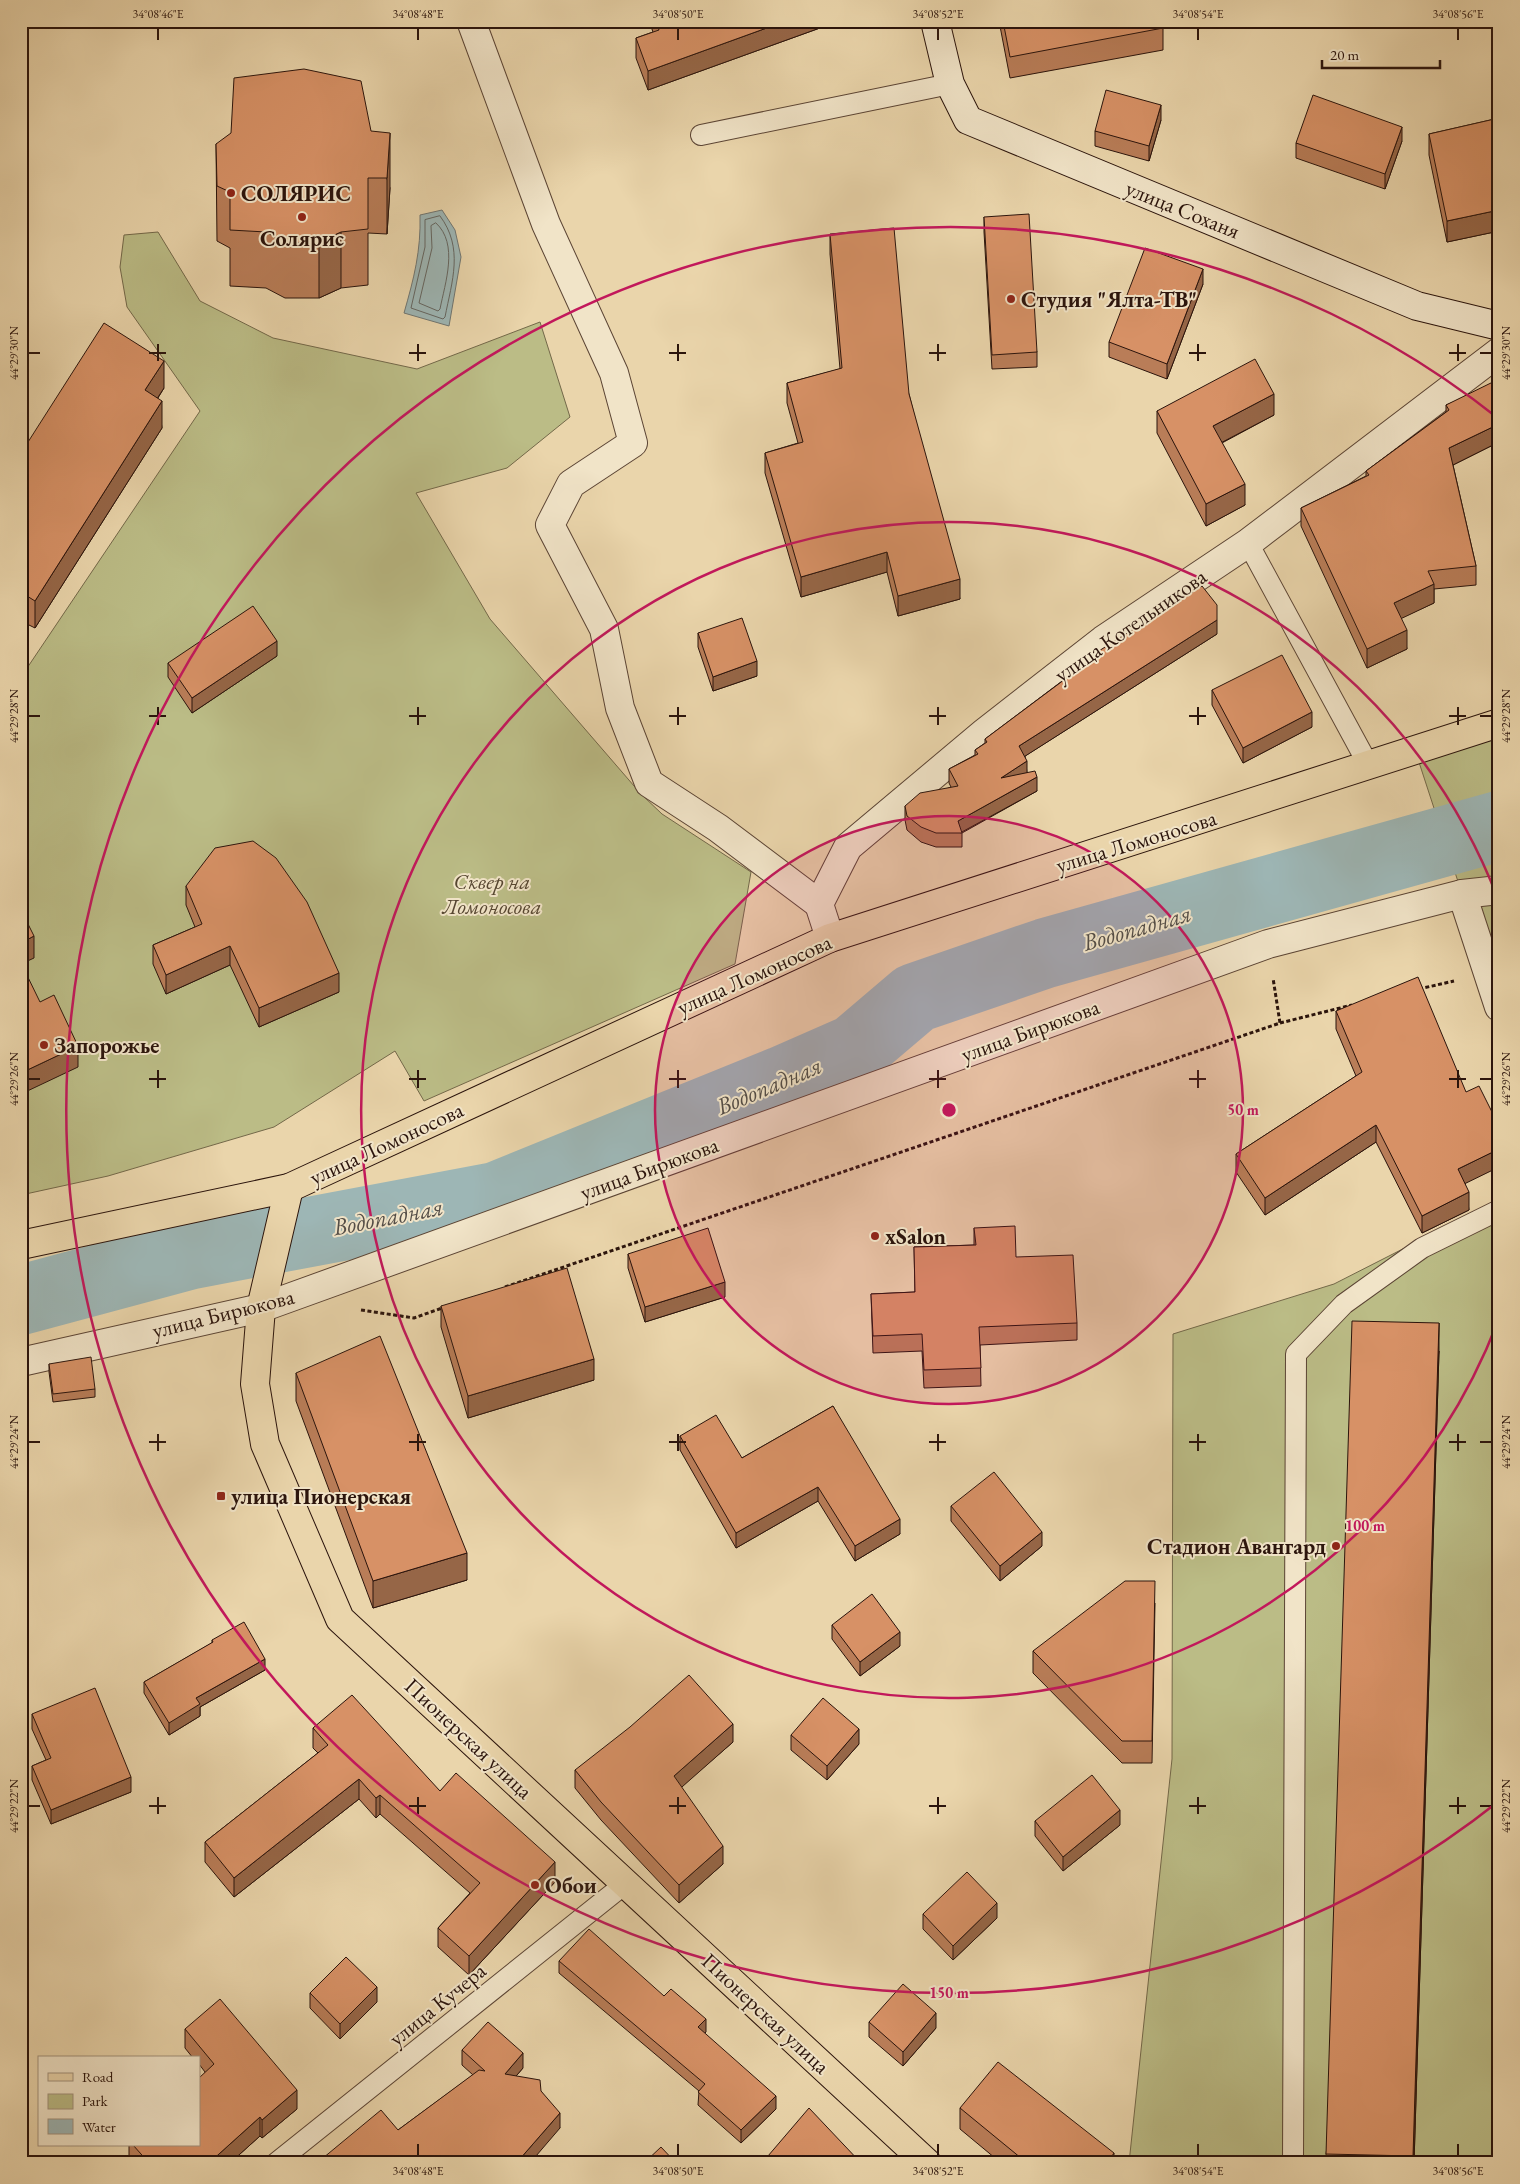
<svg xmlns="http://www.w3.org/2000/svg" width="1520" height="2184" font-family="'EB Garamond',serif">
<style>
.green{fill:#bbbc86;stroke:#736849}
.water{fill:#9db6b5;stroke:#6f7571}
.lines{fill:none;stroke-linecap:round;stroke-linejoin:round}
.shore{stroke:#646560;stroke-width:1}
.river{stroke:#9db6b5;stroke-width:70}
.service-casing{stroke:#5b4434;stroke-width:22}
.minor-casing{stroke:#5b4434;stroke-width:30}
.secondary-casing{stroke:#2b140c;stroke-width:30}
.primary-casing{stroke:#2b140c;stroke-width:30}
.path{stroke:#2b140c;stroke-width:3;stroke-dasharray:4 2.5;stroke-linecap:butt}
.service{stroke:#f1e4c8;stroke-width:20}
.minor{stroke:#f1e4c8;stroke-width:28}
.secondary{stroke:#f1e4c8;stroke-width:28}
.primary{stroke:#ead5ab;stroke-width:28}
.wall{fill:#b97d58;stroke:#2b140c}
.shaded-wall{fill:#966647;stroke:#2b140c}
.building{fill:#d79166;stroke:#2b140c}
.ticks{fill:none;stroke:#2b140c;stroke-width:2}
.ring{fill:none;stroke:#c2185b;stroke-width:2.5}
.poi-dot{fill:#8f2418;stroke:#f1e4c8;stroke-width:2}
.labels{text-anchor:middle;stroke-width:4;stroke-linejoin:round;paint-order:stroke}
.poi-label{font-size:22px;font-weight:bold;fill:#2b140c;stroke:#f1e4c8;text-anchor:start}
.street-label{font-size:22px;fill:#2b140c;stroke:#f1e4c8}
.park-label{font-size:22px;font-style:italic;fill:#564631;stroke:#f1e4c8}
.water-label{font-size:24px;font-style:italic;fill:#534d47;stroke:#f1e4c8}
.centre{fill:#c2185b;stroke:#f1e4c8;stroke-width:2.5}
.ring-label{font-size:15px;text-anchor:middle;font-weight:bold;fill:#c2185b;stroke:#f1e4c8;stroke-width:4;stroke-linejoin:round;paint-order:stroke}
.neatline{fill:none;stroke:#2b140c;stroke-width:2}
.ticks-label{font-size:12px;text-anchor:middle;fill:#2b140c}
</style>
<rect width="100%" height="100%" fill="#ead5ab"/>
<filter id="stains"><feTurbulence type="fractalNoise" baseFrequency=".004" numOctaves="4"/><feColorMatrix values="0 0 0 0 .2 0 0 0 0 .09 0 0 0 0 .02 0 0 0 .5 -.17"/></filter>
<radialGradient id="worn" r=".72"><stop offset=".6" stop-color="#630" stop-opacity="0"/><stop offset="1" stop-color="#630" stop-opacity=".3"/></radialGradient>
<g class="green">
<path d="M158 232 200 301 273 338 417 369 540 322 570 417 507 468 416 493 490 619 641 794 662 814 751 872 735 964 424 1101 395 1051 274 1127 108 1176 21 1195V677L200 411 127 307 120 267 124 235Z"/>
<path d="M1499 723V1007L1415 750Z"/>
<path d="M1499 1200V2163H1129L1172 1759 1173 1334 1334 1284Z"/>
</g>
<path class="water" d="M442 210 455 230 461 257 449 326 404 313C414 278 421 251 420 215Z"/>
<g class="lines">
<g class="shore">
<path d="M440 216C464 248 452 281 445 317L443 319 411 308 425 247V220Z"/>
<path d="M436 223C459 244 445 283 440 309L438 311 419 303 432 248 431 226Z"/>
</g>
<path class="river" d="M21 1300 192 1254 496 1197 782 1081 855 1049 915 998 1046 953 1499 826"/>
<g class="service-casing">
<g id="service">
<path d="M701 135 950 84"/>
<path d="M1248 543 1369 766"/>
<path d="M276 2163 626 1883"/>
<path d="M1293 2163 1296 1354 1344 1304 1422 1248 1499 1210"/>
</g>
</g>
<g class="minor-casing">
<g id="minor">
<path d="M471 21 546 224 614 373 633 443 571 484 550 525 604 629 620 708 649 783 718 828 819 904"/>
<path d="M1462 894 1499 1007"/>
<path d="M830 938 819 904 848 847 985 732 1103 640 1248 543 1499 352"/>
<path d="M21 1362 261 1308 1268 944 1462 894 1499 890"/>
</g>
</g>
<g class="secondary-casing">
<path id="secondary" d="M935 21 950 84 968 120 1417 306 1499 326"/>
</g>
<g class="primary-casing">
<g id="primary">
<path d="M289 1188 261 1308 255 1384 265 1444 340 1619 927 2163"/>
<path d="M21 1245 289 1188 830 938 1499 723"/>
</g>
</g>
<g class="path">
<path d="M1419 989 1454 981"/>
<path d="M1280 1023 1352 1005"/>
<path d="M505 1287 1280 1023 1273 978"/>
<path d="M361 1310 414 1318 445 1307"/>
</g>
<use href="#service" class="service"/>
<use href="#minor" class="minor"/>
<use href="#secondary" class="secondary"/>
<use href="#primary" class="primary"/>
</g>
<g class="wall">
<path d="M649 21H831V24L648 90 636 58V38L653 32Z"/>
<path d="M999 21H1161L1163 28V50L1010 78Z"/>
<path d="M1499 118V231L1447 242 1429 155V134Z"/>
<path d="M1161 120 1149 161 1095 146V131Z"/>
<path d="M371 131 390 188 387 234 368 233V285L341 288 319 298H285L266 288 230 286V248L217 241 216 144Z"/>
<path d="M1402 141 1385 189 1296 158V143Z"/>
<path d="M984 217 1037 352V367L992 369 984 232Z"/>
<path d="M830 234 909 394 960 599 898 616 887 572 801 597 765 473V453L798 443 787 403V383L840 369 830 254Z"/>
<path d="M1203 284 1167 379 1109 357V342Z"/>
<path d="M1499 384V442L1453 465 1476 566V585L1434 589V603L1401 618 1407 649 1367 668 1301 526V508L1366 476V471L1446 412V405Z"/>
<path d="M164 388 158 398 162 428 35 628 27 624 21 634V453Z"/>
<path d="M1157 411 1274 415 1222 443 1245 505 1206 526 1157 433Z"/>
<path d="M698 633 757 676 713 691 698 647Z"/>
<path d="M1217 634 1025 756 1027 773 1037 791 962 833V847H936L921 842 907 830 905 820V806L951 787 949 783V769L975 755V750L985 743V739L1094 657V654Z"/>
<path d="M277 656 192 713 168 677V663Z"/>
<path d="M1212 690 1312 727 1243 763 1212 705Z"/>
<path d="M186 886 339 992 259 1027 230 965 166 994 153 964V945L195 927 186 905Z"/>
<path d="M1336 1011 1465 1183 1469 1210 1422 1233 1376 1142 1265 1215 1236 1172V1154L1356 1076 1336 1029Z"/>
<path d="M974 1228 1016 1257 1077 1323V1340L980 1345 981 1386 924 1388 922 1351 873 1353 871 1294 915 1292 914 1247 974 1245Z"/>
<path d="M628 1254 725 1297 645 1322 628 1268Z"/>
<path d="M441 1306 594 1380 468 1418 441 1327Z"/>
<path d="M1439 1351 1414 2163H1326V2154Z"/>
<path d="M49 1364 95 1389V1397L53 1402 49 1372Z"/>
<path d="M296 1373 467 1580 373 1608 296 1401Z"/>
<path d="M833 1406 900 1534 855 1561 818 1501 736 1548 680 1450V1436L742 1458Z"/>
<path d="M951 1506 1042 1546 1000 1581 951 1521Z"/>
<path d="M1155 1603 1152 1763H1122L1033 1673V1651Z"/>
<path d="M832 1625 900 1646 860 1676 832 1639Z"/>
<path d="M212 1640 265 1670 200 1707V1716L169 1735 144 1693V1682L212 1643Z"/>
<path d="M32 1714 131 1792 51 1824 32 1780V1766L46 1760 32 1729Z"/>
<path d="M313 1728 440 1791 555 1882 469 1975 438 1947V1928L470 1893 380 1814 376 1818 359 1799 234 1897 205 1862V1842L318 1753 313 1748Z"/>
<path d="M791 1735 859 1744 827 1780 791 1750Z"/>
<path d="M733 1742 681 1787 723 1864 679 1903 601 1820 575 1788V1770Z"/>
<path d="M1035 1821 1120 1825 1063 1871 1035 1836Z"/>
<path d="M923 1914 997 1918 953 1960 923 1929Z"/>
<path d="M559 1961 664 1996 706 2032 704 2033 776 2109 741 2143 698 2105 699 2091 559 1973Z"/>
<path d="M310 1993 377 2002 340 2039 310 2008Z"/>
<path d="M869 2022 936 2028 903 2066 869 2037Z"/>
<path d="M185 2029 297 2109 262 2138 260 2136 230 2163H132L129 2159V2145H199L205 2072 199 2064V2058H193L185 2048Z"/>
<path d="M462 2050 523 2068 516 2076 541 2091 560 2128 398 2130 473 2075 462 2065Z"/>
<path d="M960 2108 1114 2163H1001L960 2129Z"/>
</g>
<g class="shaded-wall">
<path d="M786 21H831V24L648 90V71Z"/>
<path d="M1161 105V120L1149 161V146Z"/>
<path d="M1402 127V141L1385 189V174Z"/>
<path d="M390 133V188L387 234V178Z"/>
<path d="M1499 210V231L1447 242V221Z"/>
<path d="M341 232V288L319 298V242Z"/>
<path d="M1203 269V284L1167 379V364Z"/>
<path d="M164 361V388L145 417V390Z"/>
<path d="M1274 394V415L1213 447V426Z"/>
<path d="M162 401V428L35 628V601Z"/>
<path d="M1499 424V442L1449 467V448Z"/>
<path d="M1245 484V505L1206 526V504Z"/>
<path d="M887 552V572L801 597V577Z"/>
<path d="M960 579V599L898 616V596Z"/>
<path d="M1434 584V603L1394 622V603Z"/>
<path d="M27 596V624L21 634V606Z"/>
<path d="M1217 620V634L1019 760V746Z"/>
<path d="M1407 630V649L1367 668V649Z"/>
<path d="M277 641V656L192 713V698Z"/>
<path d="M757 661V676L713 691V677Z"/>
<path d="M1312 712V727L1243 763V748Z"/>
<path d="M1027 761V775L1001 778Z"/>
<path d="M1037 777V791L960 833 958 821Z"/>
<path d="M34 936V958L21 964V943Z"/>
<path d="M230 946V965L166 994V975Z"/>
<path d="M339 973V992L259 1027V1008Z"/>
<path d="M78 1046V1067L21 1094V1073Z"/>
<path d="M1376 1125V1142L1265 1215V1198Z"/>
<path d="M1499 1149V1167L1458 1187V1169Z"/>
<path d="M1469 1192V1210L1422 1233V1216Z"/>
<path d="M725 1282V1297L645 1322V1307Z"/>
<path d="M1439 1323V1351L1414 2163H1413Z"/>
<path d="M594 1359V1380L468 1418V1396Z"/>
<path d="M818 1487V1501L736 1548V1533Z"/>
<path d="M900 1519V1534L855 1561V1546Z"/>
<path d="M1042 1532V1546L1000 1581V1566Z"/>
<path d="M467 1553V1580L373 1608V1581Z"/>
<path d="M900 1632V1646L860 1676V1662Z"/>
<path d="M265 1659V1670L200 1707V1716L169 1735V1723L196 1698Z"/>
<path d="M733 1724V1742L674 1794V1776Z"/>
<path d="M859 1729V1744L827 1780V1766Z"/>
<path d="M131 1777V1792L51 1824V1810Z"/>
<path d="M359 1779V1799L234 1897V1878Z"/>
<path d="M380 1795V1814L376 1818V1798Z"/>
<path d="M1120 1810V1825L1063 1871V1857Z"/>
<path d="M723 1846V1864L679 1903V1885Z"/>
<path d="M555 1862V1882L469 1975V1956Z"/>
<path d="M997 1903V1918L953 1960V1946Z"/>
<path d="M377 1987V2002L340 2039V2024Z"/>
<path d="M936 2013V2028L903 2066V2052Z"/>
<path d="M706 2019V2032L698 2040V2027Z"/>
<path d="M523 2053V2068L505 2089V2074Z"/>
<path d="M297 2090V2109L262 2138V2120Z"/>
<path d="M776 2096V2109L741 2143V2130Z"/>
<path d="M560 2113V2128L530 2163H519V2160Z"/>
<path d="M260 2117V2136L230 2163H209Z"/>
<path d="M1114 2153V2163H1107Z"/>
</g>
<g class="building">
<path d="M656 21H786L648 71 636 38 659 30Z"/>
<path d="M1003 21H1161L1163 28 1010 57Z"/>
<path d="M304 69 361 81 371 131 390 133 387 178H368V229L341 232 319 242 285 243 266 232 230 230V192L217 186 216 144 231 133 234 78Z"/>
<path d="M1106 90 1161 105 1149 146 1095 131Z"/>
<path d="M1313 95 1402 127 1385 174 1296 143Z"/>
<path d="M1499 118V210L1447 221 1429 134Z"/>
<path d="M1029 214 1037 352 992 355 984 217Z"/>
<path d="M894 228 909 394 960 579 898 596 887 552 801 577 765 453 803 442 787 383 842 368 830 234Z"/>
<path d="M1145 248 1203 269 1167 364 1109 342Z"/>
<path d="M104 323 164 361 145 390 162 401 35 601 27 596 21 606V453Z"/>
<path d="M1255 359 1274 394 1213 426 1245 484 1206 504 1157 411Z"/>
<path d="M1497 380 1499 384V424L1449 448 1476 566 1428 571 1434 584 1394 603 1407 630 1367 649 1301 508 1369 475 1366 471 1449 410 1446 405Z"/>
<path d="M1202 586 1217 605V620L1019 746 1027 761 1001 778 1035 771 1037 777 958 821 962 833H936L921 827 907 816 905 806 920 793 958 786 949 769 978 754 975 750 987 742 985 739 1096 656 1094 654Z"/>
<path d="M253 606 277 641 192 698 168 663Z"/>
<path d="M742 618 757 661 713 677 698 633Z"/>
<path d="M1282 655 1312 712 1243 748 1212 690Z"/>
<path d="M253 841 276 858 307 902 339 973 259 1008 230 946 166 975 153 945 202 924 186 886 215 848Z"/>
<path d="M21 910 34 936 21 943Z"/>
<path d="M21 963 40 1002 54 995 78 1046 21 1073Z"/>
<path d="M1418 977 1466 1092 1479 1086 1499 1126V1149L1458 1169 1469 1192 1422 1216 1376 1125 1265 1198 1236 1154 1362 1072 1336 1011Z"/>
<path d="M1015 1226 1016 1257 1073 1255 1077 1323 979 1327 981 1368 924 1370 922 1334 873 1336 871 1294 915 1292 914 1247 976 1245 974 1228Z"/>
<path d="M708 1228 725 1282 645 1307 628 1254Z"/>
<path d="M567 1268 594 1359 468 1396 441 1306Z"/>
<path d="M1352 1321 1439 1323 1413 2156 1326 2154Z"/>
<path d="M380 1336 467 1553 373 1581 296 1373Z"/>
<path d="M91 1357 95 1389 53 1394 49 1364Z"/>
<path d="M833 1406 900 1519 855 1546 818 1487 736 1533 680 1436 716 1415 742 1458Z"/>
<path d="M994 1472 1042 1532 1000 1566 951 1506Z"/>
<path d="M1125 1581H1155L1152 1741H1122L1033 1651Z"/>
<path d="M872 1594 900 1632 860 1662 832 1625Z"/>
<path d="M244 1622 265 1659 196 1698 200 1704 169 1723 144 1682 213 1642 212 1640Z"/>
<path d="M689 1675 733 1724 674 1776 723 1846 679 1885 601 1802 575 1770 630 1727Z"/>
<path d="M95 1688 131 1777 51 1810 32 1766 51 1758 32 1714Z"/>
<path d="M352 1695 440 1791 456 1773 555 1862 469 1956 438 1928 480 1883 380 1795 376 1798 359 1779 234 1878 205 1842 328 1745 313 1728Z"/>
<path d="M823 1698 859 1729 827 1766 791 1735Z"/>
<path d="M1092 1775 1120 1810 1063 1857 1035 1821Z"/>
<path d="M967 1872 997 1903 953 1946 923 1914Z"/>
<path d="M589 1929 664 1996 671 1989 706 2019 698 2027 776 2096 741 2130 698 2092 705 2084 559 1961Z"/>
<path d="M346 1957 377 1987 340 2024 310 1993Z"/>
<path d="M903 1984 936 2013 903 2052 869 2022Z"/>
<path d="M220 1999 297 2090 262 2120 260 2117 209 2163H149L133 2145H199V2078L214 2064 185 2029Z"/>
<path d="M488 2022 523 2053 505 2074 540 2080 541 2091 560 2113 519 2160 521 2163H317L381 2110 398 2130 479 2070 485 2071 462 2050Z"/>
<path d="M998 2062 1114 2153 1107 2163H1027L960 2108Z"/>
<path d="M809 2108 861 2163H762Z"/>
<path d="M661 2147 676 2163H644Z"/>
</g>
<path class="ticks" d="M158 28V40M418 28V40M678 28V40M938 28V40M1198 28V40M1458 28V40M158 344V361M418 344V361M678 344V361M938 344V361M1198 344V361M1458 344V361M28 353H40M149 353H166M409 353H426M669 353H686M929 353H946M1189 353H1206M1449 353H1466M1480 353H1492M158 707V725M418 707V725M678 707V725M938 707V725M1198 707V725M1458 707V725M28 716H40M149 716H166M409 716H426M669 716H686M929 716H946M1189 716H1206M1449 716H1466M1480 716H1492M158 1070V1088M418 1070V1088M678 1070V1088M938 1070V1088M1198 1070V1088M1458 1070V1088M28 1079H40M149 1079H166M409 1079H426M669 1079H686M929 1079H946M1189 1079H1206M1449 1079H1466M1480 1079H1492M158 1434V1451M418 1434V1451M678 1434V1451M938 1434V1451M1198 1434V1451M1458 1434V1451M28 1442H40M149 1442H166M409 1442H426M669 1442H686M929 1442H946M1189 1442H1206M1449 1442H1466M1480 1442H1492M158 1797V1814M418 1797V1814M678 1797V1814M938 1797V1814M1198 1797V1814M1458 1797V1814M28 1806H40M149 1806H166M409 1806H426M669 1806H686M929 1806H946M1189 1806H1206M1449 1806H1466M1480 1806H1492M418 2144V2156M678 2144V2156M938 2144V2156M1198 2144V2156M1458 2144V2156"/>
<circle cx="949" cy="1110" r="294" fill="#c2185b" fill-opacity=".12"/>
<g class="ring">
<circle cx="949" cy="1110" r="294"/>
<path d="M1498 1321A588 588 0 1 1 1498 899"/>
<path d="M1499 1801A883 883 0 1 1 1499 419"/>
</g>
<g class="poi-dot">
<circle cx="231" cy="193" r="5"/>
<circle cx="302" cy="217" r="5"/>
<circle cx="1011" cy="299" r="5"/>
<circle cx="44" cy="1045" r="5"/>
<circle cx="875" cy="1236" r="5"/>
<rect x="216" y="1491" width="10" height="10" rx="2.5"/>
<circle cx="1336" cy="1546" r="5"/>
<circle cx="535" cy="1885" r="5"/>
</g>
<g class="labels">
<g class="poi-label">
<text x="241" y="201">СОЛЯРИС</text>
<text x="302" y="246" text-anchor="middle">Солярис</text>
<text x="1021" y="307">Студия "Ялта-ТВ"</text>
<text x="54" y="1053">Запорожье</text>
<text x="885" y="1244">xSalon</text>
<text x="231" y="1504">улица Пионерская</text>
<text x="1326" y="1554" text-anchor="end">Стадион Авангард</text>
<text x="545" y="1893">Обои</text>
</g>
<g class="street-label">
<text transform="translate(1183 209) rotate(22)" y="8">улица Соханя</text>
<text transform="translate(1130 625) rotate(-35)" y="8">улица Котельникова</text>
<text transform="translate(1136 841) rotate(-17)" y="8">улица Ломоносова</text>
<text transform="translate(754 974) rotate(-24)" y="8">улица Ломоносова</text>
<text transform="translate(1030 1030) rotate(-20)" y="8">улица Бирюкова</text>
<text transform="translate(386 1143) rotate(-25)" y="8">улица Ломоносова</text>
<text transform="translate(649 1168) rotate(-20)" y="8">улица Бирюкова</text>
<text transform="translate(223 1313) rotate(-14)" y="8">улица Бирюкова</text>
<text transform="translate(469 1738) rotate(43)" y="8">Пионерская улица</text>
<text transform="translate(437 2004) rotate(-39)" y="8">улица Кучера</text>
<text transform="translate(766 2013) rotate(43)" y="8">Пионерская улица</text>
</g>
<g class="park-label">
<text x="492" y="889">Сквер на<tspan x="492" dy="25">Ломоносова</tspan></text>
</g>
<g class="water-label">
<text transform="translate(1137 928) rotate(-16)" y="8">Водопадная</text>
<text transform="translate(769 1086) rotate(-23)" y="8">Водопадная</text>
<text transform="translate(388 1217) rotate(-11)" y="8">Водопадная</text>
</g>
</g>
<circle cx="949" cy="1110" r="8" class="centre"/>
<g class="ring-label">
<text x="1243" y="1115">50 m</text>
<text x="1365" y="1531">100 m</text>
<text x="949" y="1998">150 m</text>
</g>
<rect width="1520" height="2184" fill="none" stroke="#ead5ab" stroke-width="55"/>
<rect x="38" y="2056" width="162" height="90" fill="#f1e4c8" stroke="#a2917d"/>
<rect x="48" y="2073" width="25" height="8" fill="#ead5ab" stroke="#a2917d"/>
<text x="82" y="2082" font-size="15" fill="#2b140c">Road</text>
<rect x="48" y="2094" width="25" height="15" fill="#bbbc86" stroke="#a2917d"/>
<text x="82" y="2106" font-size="15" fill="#2b140c">Park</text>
<rect x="48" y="2119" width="25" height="15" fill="#9db6b5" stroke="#a2917d"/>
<text x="82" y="2132" font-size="15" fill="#2b140c">Water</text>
<path d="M1322 60v8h118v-8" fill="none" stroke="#2b140c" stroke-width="2.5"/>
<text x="1330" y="60" font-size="15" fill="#2b140c" stroke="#f1e4c8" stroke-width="4" paint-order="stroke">20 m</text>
<rect x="28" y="28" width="1464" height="2128" class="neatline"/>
<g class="ticks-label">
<text x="158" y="18">34°08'46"E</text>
<text x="418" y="18">34°08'48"E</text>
<text x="678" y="18">34°08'50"E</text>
<text x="938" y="18">34°08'52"E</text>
<text x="1198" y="18">34°08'54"E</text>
<text x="1458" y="18">34°08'56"E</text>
<text transform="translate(14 353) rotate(-90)" y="4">44°29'30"N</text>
<text transform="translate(1506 353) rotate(-90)" y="4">44°29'30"N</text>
<text transform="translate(14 716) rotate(-90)" y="4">44°29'28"N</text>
<text transform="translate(1506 716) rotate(-90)" y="4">44°29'28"N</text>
<text transform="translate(14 1079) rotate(-90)" y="4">44°29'26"N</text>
<text transform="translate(1506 1079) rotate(-90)" y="4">44°29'26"N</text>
<text transform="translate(14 1442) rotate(-90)" y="4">44°29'24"N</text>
<text transform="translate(1506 1442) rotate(-90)" y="4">44°29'24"N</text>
<text transform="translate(14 1806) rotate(-90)" y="4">44°29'22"N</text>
<text transform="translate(1506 1806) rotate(-90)" y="4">44°29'22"N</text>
<text x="418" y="2175">34°08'48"E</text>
<text x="678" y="2175">34°08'50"E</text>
<text x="938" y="2175">34°08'52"E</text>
<text x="1198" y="2175">34°08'54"E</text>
<text x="1458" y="2175">34°08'56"E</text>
</g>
<rect width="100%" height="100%" filter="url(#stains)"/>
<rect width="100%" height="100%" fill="url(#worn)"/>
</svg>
